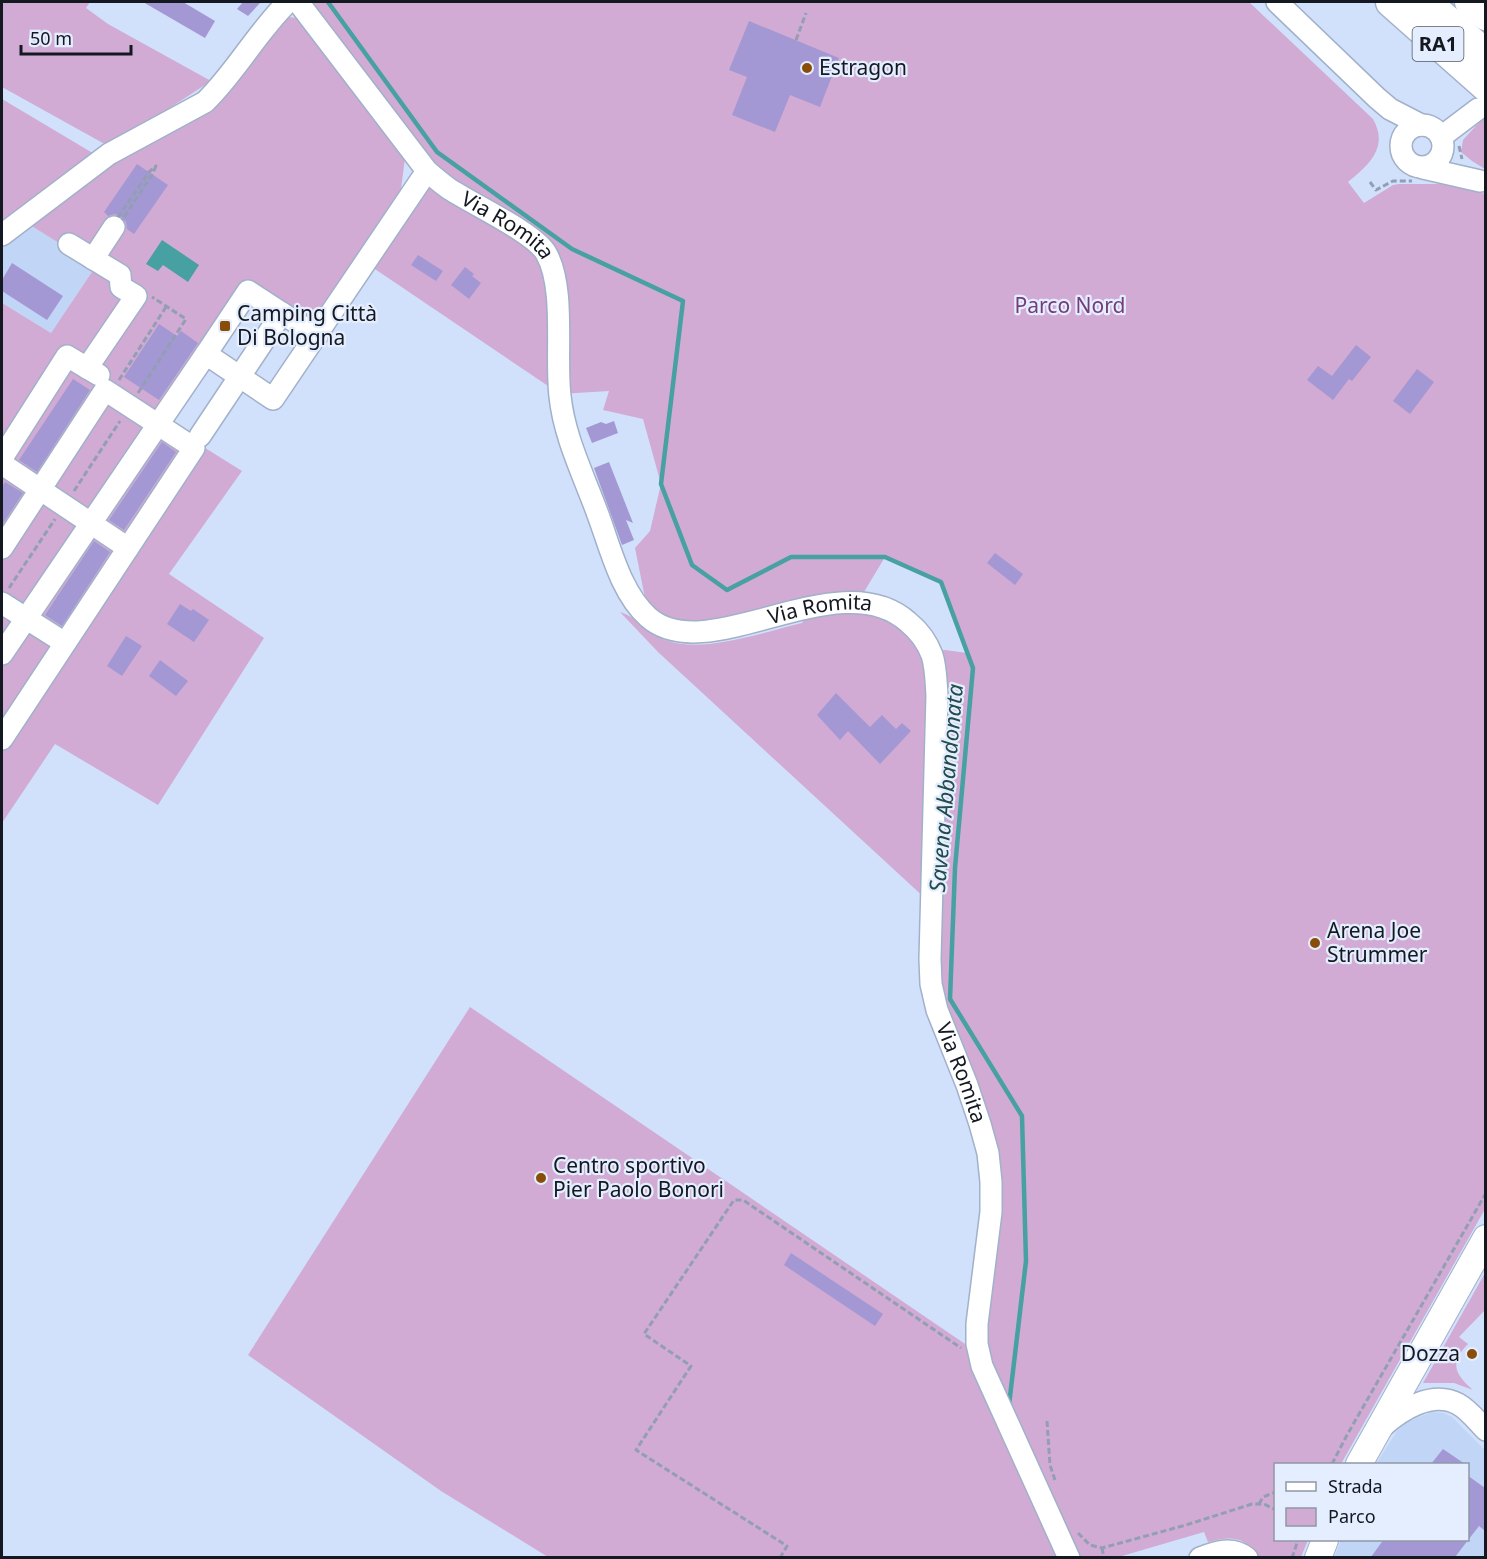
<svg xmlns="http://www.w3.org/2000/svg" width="1487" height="1559" font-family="'Noto Sans',sans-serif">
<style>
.built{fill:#c1d5f6}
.green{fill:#d1abd3;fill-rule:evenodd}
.water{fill:#47a0a2}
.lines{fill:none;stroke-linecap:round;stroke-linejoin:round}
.stream{stroke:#47a0a2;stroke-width:4.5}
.building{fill:#a398d3}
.minor-casing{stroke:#a1b1ca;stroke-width:24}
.major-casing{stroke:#a1b1ca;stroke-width:28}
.highway-casing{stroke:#a1b1ca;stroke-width:33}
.path{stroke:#929eb3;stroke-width:3;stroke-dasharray:6 3;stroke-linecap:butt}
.minor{stroke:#fff;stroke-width:21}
.major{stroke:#fff;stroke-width:26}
.highway{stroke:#fff;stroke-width:30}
.poi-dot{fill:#894d0a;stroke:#e4eefe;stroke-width:2}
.labels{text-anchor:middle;stroke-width:4.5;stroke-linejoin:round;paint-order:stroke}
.shield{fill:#e4eefe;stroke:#525863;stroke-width:1.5}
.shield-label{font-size:20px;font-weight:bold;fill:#131821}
.poi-label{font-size:21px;fill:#131821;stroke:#e4eefe;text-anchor:start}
.street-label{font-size:21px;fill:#131821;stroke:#e4eefe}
.park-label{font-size:21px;fill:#753c79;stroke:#e4eefe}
.water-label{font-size:22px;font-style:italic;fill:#224b4c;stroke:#e4eefe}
</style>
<rect width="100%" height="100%" fill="#d1e1fc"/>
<g class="built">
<path d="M30 225 96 266 51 333 2 303V248Z"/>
<path d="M1432 1412 1444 1413 1452 1417 1485 1450V1557L1334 1558 1341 1540H1468V1464H1376L1397 1431 1409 1421Z"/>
</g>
<g class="green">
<path d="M2 2H90L86 8 108 24 211 81 110 147 2 87Z"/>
<path d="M298 2H1249L1373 119C1389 147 1369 165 1348 182L1364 203 1393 185 1399 184H1451L1485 194V1209L1341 1464H1276V1540H1308L1301 1557H1255C1246 1534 1228 1537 1208 1542L1204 1532 1122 1556V1557H1079L1075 1553 1067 1528 1051 1493 1063 1557H548L441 1491 248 1355 470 1007 974 1350 991 1182 953 1051 927 900 658 652 620 612C639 618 653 637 668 641 705 653 764 632 802 623L810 608 706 632 649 618 635 548 650 531 661 484 643 419 603 410 609 391 560 394 366 263 427 171ZM885 557 941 583 967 653 945 650 931 654 876 605 858 602Z"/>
<path d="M285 17 302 18 406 151 400 196 311 324 246 280 176 383V416L170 426 242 471 169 574 264 638 158 805 55 744 2 823V303L51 333 96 266 30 225 126 153 219 103Z"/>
<path d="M2 99 96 155 2 226Z"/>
<path d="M1485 116V169L1472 161 1461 152 1463 140Z"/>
<path d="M1485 1273V1310L1459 1337 1468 1344C1449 1363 1455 1374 1473 1390L1454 1383H1423Z"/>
</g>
<path class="water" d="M162 240 199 265 188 282 163 265 158 271 146 264Z"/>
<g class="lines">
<path class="stream" d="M328 2 437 152 572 249 683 301 661 484 692 565 727 590 791 557H885L941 582 973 668 955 868 950 999 1022 1116 1026 1261 1009 1405"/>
</g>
<g class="building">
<path d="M143 2H183L215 21 205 38Z"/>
<path d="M243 2H261L248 16 237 9Z"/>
<path d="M749 21 839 58 820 107 790 95 775 132 732 115 747 77 729 70Z"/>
<path d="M137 164 168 185 134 234 127 229 126 222 121 217 115 214 108 216 104 212Z"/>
<path d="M418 255 443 271 436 281 411 265Z"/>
<path d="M12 263 63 296 47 320 2 291V280Z"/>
<path d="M465 267 474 274 472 276 481 283 469 299 451 285Z"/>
<path d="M159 324 177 336 181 331 198 343 159 400 124 377Z"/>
<path d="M1356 345 1371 357 1352 381 1349 379 1333 400 1307 380 1318 366 1332 376Z"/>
<path d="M1417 369 1434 382 1410 414 1393 401Z"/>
<path d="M73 379 90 390 37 472 19 460Z"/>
<path d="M614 421 618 433 592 443 586 428 601 422 606 424Z"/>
<path d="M162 442 176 452 124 530 109 520Z"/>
<path d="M609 462 633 523 626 520 634 540 622 545 594 468Z"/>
<path d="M5 482 23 493 2 525V487Z"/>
<path d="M94 541 110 552 62 626 45 615Z"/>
<path d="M995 553 1023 574 1015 585 987 563Z"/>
<path d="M180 604 191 611 193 609 209 620 194 642 167 624Z"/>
<path d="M126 636 142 646 122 676 107 666Z"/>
<path d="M160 660 188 681 176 696 149 676Z"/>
<path d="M836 693 870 727 882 715 896 729 902 723 911 731 880 764 848 731 840 740 817 715Z"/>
<path d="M791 1253 883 1314 875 1326 784 1265Z"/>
<path d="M1443 1449 1465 1464H1431Z"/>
<path d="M1467 1475 1485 1488V1531L1479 1526 1455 1557H1371L1384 1539H1467Z"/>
</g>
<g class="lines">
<g class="minor-casing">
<g id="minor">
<path id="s1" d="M298 2 427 171C434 177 441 183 448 188 470 203 535 233 546 253 566 288 555 355 560 396 564 436 583 474 597 512 610 546 620 592 648 617 707 670 839 560 908 622 918 630 927 642 932 655 936 667 936 682 937 695L930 959 931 984 937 1010 967 1085 980 1124 988 1153 991 1182V1212L977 1324V1344L982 1366 1069 1558"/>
<path d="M1277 2 1377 98 1390 109 1421 125"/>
<circle cx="1422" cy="146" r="21"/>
<path d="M1441 137 1478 109"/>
<path d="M1423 168 1480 181"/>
<path d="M2 235 109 154 205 102C236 72 257 32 288 2"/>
<path d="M69 244 120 275 121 287 136 296 87 368"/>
<path d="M93 259 114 227"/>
<path d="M317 336 248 291 206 354 273 399 427 171"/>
<path d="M200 436 282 313"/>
<path d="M2 458 67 356 99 375"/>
<path d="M2 464 128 548"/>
<path d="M2 548 105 390 194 448 2 739"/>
<path d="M2 603 65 643"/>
<path d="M2 654 206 354"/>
<path d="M1382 1427C1401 1410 1432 1390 1458 1404 1469 1410 1477 1421 1486 1430"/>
<path d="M1200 1558C1216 1552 1232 1546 1247 1558"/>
</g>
</g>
<g class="major-casing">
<g id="major">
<path d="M1359 1464 1486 1238"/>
<path d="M1318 1558 1325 1540"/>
</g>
</g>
<g class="highway-casing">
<g id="highway">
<path d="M1391 2 1486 86"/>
<path d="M1426 2 1486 55"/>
<path d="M1470 2 1486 15"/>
</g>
</g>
<g class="path">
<path d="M796 40 806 13"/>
<path d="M1459 146 1462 159"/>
<path d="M156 166 152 175 116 229 112 226 149 172Z"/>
<path d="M1370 182 1376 190 1393 181H1412"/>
<path d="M119 380 166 307"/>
<path d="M138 393 186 319 152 297"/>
<path d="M74 491 120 421"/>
<path d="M9 588 55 519"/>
<path d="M1047 1421 1050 1465 1055 1480"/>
<path d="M1332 1464 1347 1435 1486 1193"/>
<path d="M1259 1504 1263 1497 1276 1492"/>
<path d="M1078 1533 1090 1545 1102 1548 1186 1525 1252 1504H1264L1276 1510"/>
<path d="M1102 1548 1104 1558"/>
<path d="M780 1558 787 1546 636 1450 691 1366 644 1334 734 1200H743L961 1348"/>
<path d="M1292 1558 1298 1540"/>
</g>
<use href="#minor" class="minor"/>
<use href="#major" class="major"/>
<use href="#highway" class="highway"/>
</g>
<g class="poi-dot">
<circle cx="807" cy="68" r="6"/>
<rect x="219" y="320" width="12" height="12" rx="3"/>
<circle cx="1315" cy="943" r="6"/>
<circle cx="541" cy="1178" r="6"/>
<circle cx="1472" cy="1354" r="6"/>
</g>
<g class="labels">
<rect class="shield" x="1412.5" y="27" width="51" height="34" rx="4.5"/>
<g class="shield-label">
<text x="1438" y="51">RA1</text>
</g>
<g class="poi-label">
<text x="819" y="75">Estragon</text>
<text x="237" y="321">Camping Città<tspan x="237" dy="24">Di Bologna</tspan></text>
<text x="1327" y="938">Arena Joe<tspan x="1327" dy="24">Strummer</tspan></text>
<text x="553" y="1173">Centro sportivo<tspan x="553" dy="24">Pier Paolo Bonori</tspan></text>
<text x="1460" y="1361" text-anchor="end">Dozza</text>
</g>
<g class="street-label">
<text dy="7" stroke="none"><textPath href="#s1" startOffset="310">Via Romita</textPath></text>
<text dy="7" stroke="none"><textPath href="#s1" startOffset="921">Via Romita</textPath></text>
<text dy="7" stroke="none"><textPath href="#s1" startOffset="1479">Via Romita</textPath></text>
</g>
<g class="park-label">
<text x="1070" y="313">Parco Nord</text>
</g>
<g class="water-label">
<text transform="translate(946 788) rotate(-85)" y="8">Savena Abbandonata</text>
</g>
</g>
<rect width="1487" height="1559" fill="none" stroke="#131821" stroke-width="6"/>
<rect x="1274" y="1463" width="195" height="78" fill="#e4eefe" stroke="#9098a6" stroke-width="1.5"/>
<rect x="1286" y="1482" width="30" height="9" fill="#ffffff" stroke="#9098a6" stroke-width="1.5"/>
<text x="1328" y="1493" font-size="18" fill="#131821">Strada</text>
<rect x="1286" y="1508" width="30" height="18" fill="#d1abd3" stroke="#9098a6" stroke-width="1.5"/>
<text x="1328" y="1523" font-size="18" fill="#131821">Parco</text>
<path d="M21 45v9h110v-9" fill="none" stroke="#131821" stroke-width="3"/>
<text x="30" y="45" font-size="18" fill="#131821" stroke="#e4eefe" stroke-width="4.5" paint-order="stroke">50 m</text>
</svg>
